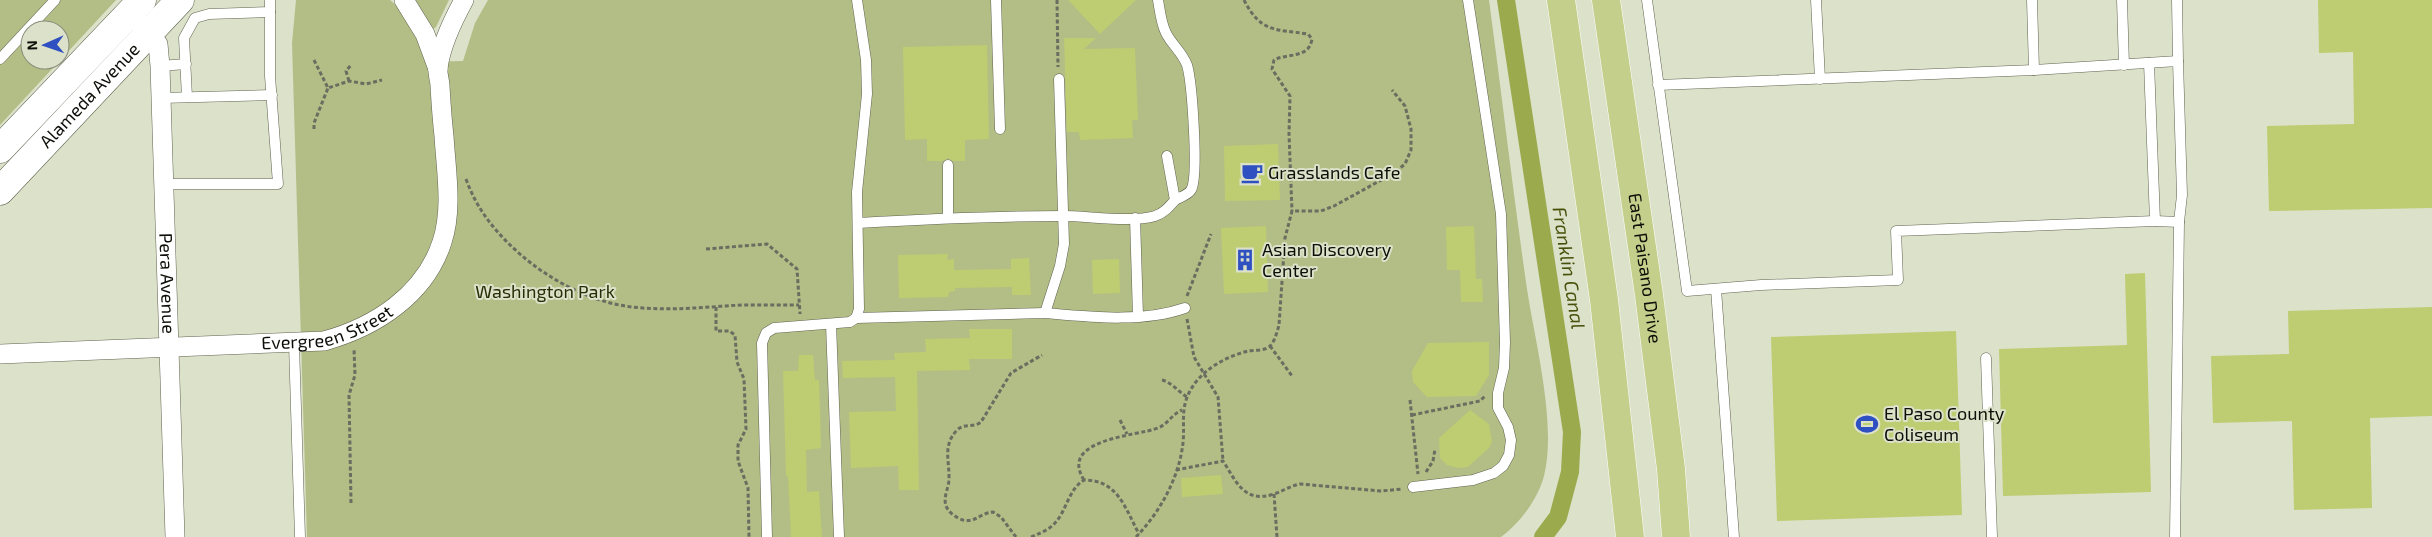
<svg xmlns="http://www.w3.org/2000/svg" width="2432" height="537" font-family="'Exo 2',sans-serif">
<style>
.green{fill:#b3bd86;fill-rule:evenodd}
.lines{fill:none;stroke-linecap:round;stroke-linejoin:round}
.canal{stroke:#9caa4e;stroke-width:18}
.building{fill:#becd71}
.lane-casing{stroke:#5f634f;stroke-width:11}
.street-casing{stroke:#5f634f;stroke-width:20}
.secondary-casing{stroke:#5f634f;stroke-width:29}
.primary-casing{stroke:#fff;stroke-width:29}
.path{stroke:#6a6d5f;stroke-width:3;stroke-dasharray:4 2.5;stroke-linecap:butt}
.lane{stroke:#fff;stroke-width:10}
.street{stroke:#fff;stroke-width:19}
.secondary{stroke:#fff;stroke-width:28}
.primary{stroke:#c5cf8c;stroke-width:28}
.labels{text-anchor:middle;stroke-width:4;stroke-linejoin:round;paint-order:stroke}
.street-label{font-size:18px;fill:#0c0e07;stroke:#dce1ca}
.poi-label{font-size:18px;fill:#0c0e07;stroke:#dce1ca;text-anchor:start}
.park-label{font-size:18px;fill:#282d05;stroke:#dce1ca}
.water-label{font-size:19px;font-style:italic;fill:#474f08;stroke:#dce1ca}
</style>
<rect width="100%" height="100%" fill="#dce1ca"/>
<g class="green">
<path d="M0 0H116L0 125ZM30 30H60V60H30Z"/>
<path d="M296 0H390C409 15 417 40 426 62L463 61 475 23 488 0H1489C1502 96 1513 193 1527 289 1535 342 1557 424 1544 476 1538 499 1520 523 1501 537H307L292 43Z"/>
<path d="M413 0H449L436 27 432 30Z"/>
</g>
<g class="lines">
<path class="canal" d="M1506 0 1572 432 1570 472 1558 517 1543 537"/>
</g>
<g class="building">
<path d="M1068 0H1136L1100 34Z"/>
<path d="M2318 0H2432V208L2269 211 2267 126 2354 124 2353 52 2319 53Z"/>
<path d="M1064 38H1096L1084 49 1135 48 1138 120H1132L1133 138 1080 140 1079 132H1067Z"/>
<path d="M987 45 989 139 965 140V161H953L948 158 942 161H927V139L905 140 903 47Z"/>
<path d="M1278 144 1280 200 1225 201 1224 146Z"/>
<path d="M1266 226 1268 292 1224 294 1221 228Z"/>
<path d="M1474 226 1476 279H1482L1483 302H1461L1460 270H1447L1446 227Z"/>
<path d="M948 254 947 260 954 259V270L1011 269V259L1029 258 1031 295H1012V287L955 288V291L949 292 948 297 899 298 898 255Z"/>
<path d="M1119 259 1120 293 1093 294 1092 260Z"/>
<path d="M2145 273 2151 492 2003 496 1999 349 2127 345 2125 274Z"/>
<path d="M2432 307V416L2370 418 2372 508 2294 510 2292 421 2213 423 2211 356 2289 354 2288 311Z"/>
<path d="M969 329H1012V359H969L970 370 917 371 919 490H899L898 466 851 468 849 412 896 411 895 377 843 378 842 361 895 360 894 353 926 352 925 339 970 338Z"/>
<path d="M1956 331 1962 515 1777 521 1771 337Z"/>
<path d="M1489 342V375L1476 396 1427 397 1413 382 1412 371 1428 343Z"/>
<path d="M799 355H813L815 380H819L821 448 806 450 807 492 819 491 822 537H791L788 476H786L783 371H798Z"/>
<path d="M1470 410 1489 424 1492 442 1489 448 1468 467 1458 468 1447 465 1440 458 1439 438Z"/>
<path d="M1221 475 1223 494 1182 497 1181 478Z"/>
</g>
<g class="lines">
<g class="lane-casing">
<g id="lane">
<path d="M996 0 1000 129"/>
<path d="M1158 0C1160 11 1161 23 1166 33 1172 45 1182 52 1187 65 1192 82 1199 177 1191 190 1188 195 1180 197 1175 200"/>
<path d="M1647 0 1687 291 1761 285 1898 280 1896 231 2155 221 2179 222"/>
<path d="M1816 0 1820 79"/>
<path d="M2032 0 2034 70"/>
<path d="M2122 0 2124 65"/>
<path d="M2177 0 2178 61"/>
<path d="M0 59 55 0"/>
<path d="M2149 63 2155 221"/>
<path d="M160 66 186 64"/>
<path d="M1658 85 2034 70 2178 61 2182 195 2179 222 2175 537"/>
<path d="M187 97 184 38 195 18 209 14 270 12"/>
<path d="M161 98 272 95"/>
<path d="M948 165V218"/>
<path d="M164 184H278L270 76V0"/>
<path d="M1135 218 1138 316"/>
<path d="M858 223C926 219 995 216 1063 216 1089 216 1132 223 1155 216 1164 213 1169 207 1175 200L1167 156"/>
<path d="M1716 289 1734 537"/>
<path d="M1045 313 1060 266 1064 244 1059 79"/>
<path d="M856 318 1045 313C1090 317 1142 323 1185 308"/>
<path d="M831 324 839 537"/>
<path d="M294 344 300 537"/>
<path d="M1986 358 1992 537"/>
<path d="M1413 487 1473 480 1494 473 1503 466 1509 455 1511 440 1508 427 1498 408V393L1504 368 1505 342 1501 214 1468 0"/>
<path d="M767 537 762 343 766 333 774 328 850 322 856 318 859 309 857 192 867 94 866 60 857 0"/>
</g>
</g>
<g class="street-casing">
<g id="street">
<path d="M404 0 425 34 438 69"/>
<path id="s1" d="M141 25 158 44 160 66 175 537"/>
<path id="s2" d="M0 354 324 341C375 327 425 295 442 242 453 209 446 170 444 136 442 119 441 103 440 86 440 80 437 73 438 68 441 45 453 20 464 0"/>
</g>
</g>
<g class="secondary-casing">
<g id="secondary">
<path d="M0 149 142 0"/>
<path id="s3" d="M0 191 180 0"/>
</g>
</g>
<g class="primary-casing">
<g id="primary">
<path d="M1561 0 1604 300 1630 537"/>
<path id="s4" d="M1606 0 1649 295 1671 469 1676 537"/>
</g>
</g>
<g class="path">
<path d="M1057 0 1058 67"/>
<path d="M1244 0C1261 33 1275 29 1308 34L1312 39C1309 59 1287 53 1274 60L1272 69 1290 96 1289 134 1292 211"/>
<path d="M314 60 328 88 349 81 366 84 382 80"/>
<path d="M349 81 346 71 351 65"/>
<path d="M314 129V123L328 88"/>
<path d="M466 179C477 210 496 233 521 255 549 279 587 300 625 306 664 312 703 307 742 305 761 305 780 305 799 305"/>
<path d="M706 249 767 244 797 269 800 314"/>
<path d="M1187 296 1211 234"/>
<path d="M716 307V331H729L735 335 737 362 744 379 746 429 738 445V461L748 488 749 537"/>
<path d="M1187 319 1194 357 1218 397 1223 461"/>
<path d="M1270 346 1292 376"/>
<path d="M1162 380C1171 382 1179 392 1187 397"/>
<path d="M1410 400 1418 474"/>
<path d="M1412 415 1480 401 1485 396"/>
<path d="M1120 420 1127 434"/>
<path d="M1176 470 1223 461C1236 481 1244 504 1274 494 1283 491 1290 486 1300 484L1381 491 1402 489"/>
<path d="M1426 472 1433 461 1435 449"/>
<path d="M1084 480C1058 439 1137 436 1158 428 1168 424 1172 414 1182 410"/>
<path d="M1274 494 1277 537"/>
<path d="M351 503 349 395 355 375 354 349"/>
<path d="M1016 537 1001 517 993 512C979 513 973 526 958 518 935 505 950 491 949 477 949 459 943 445 957 430 964 423 974 428 981 422L1011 373 1042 355"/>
<path d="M1031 537C1040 533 1049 530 1055 523 1067 510 1068 490 1084 480 1118 480 1125 508 1139 534"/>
<path d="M1136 537C1160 512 1179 478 1183 443 1185 424 1180 409 1190 391 1201 370 1225 357 1248 351 1254 350 1265 351 1270 346 1275 341 1277 332 1279 325L1285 238 1292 211H1321L1334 206 1394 173 1405 164 1411 150V129L1405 106 1392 90"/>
</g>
<use href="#lane" class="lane"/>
<use href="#street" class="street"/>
<use href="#secondary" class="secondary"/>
<use href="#primary" class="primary"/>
</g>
<defs>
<g id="cafe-bare" transform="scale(1.725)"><path d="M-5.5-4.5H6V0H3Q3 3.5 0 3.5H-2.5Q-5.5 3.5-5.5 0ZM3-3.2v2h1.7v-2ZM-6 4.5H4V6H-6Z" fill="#2f50c0" stroke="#dce1ca" stroke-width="2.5" paint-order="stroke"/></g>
<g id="building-bare" transform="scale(1.725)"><path d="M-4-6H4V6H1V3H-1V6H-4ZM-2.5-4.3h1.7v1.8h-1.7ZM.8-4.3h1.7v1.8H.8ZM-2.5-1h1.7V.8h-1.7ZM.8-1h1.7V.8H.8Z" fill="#2f50c0" stroke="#dce1ca" stroke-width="2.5" paint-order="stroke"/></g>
<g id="stadium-bare" transform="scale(1.725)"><path d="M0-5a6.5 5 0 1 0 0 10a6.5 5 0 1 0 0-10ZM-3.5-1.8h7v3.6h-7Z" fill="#2f50c0" stroke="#dce1ca" stroke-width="2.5" paint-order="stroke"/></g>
</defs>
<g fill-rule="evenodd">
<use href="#cafe-bare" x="1252" y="173"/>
<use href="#building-bare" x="1245" y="260"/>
<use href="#stadium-bare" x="1867" y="424"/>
</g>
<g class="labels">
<g class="street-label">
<text dy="6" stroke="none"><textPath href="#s3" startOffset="131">Alameda Avenue</textPath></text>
<text dy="6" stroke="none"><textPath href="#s4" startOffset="271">East Paisano Drive</textPath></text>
<text dy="6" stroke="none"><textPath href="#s1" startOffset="265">Pera Avenue</textPath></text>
<text dy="6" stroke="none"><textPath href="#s2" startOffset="330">Evergreen Street</textPath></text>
</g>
<g class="poi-label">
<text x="1268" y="179">Grasslands Cafe</text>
<text x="1262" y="256">Asian Discovery<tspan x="1262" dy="21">Center</tspan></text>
<text x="1884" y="420">El Paso County<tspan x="1884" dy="21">Coliseum</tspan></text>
</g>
<g class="park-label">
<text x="545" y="298">Washington Park</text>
</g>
<g class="water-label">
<text transform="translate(1569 268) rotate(81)" y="7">Franklin Canal</text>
</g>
</g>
<g transform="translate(45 45) rotate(268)"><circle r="24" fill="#dce1ca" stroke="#898d7c"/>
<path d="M0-4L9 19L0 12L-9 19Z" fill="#2f50c0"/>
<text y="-8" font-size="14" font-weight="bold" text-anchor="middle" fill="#0c0e07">N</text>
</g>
</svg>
